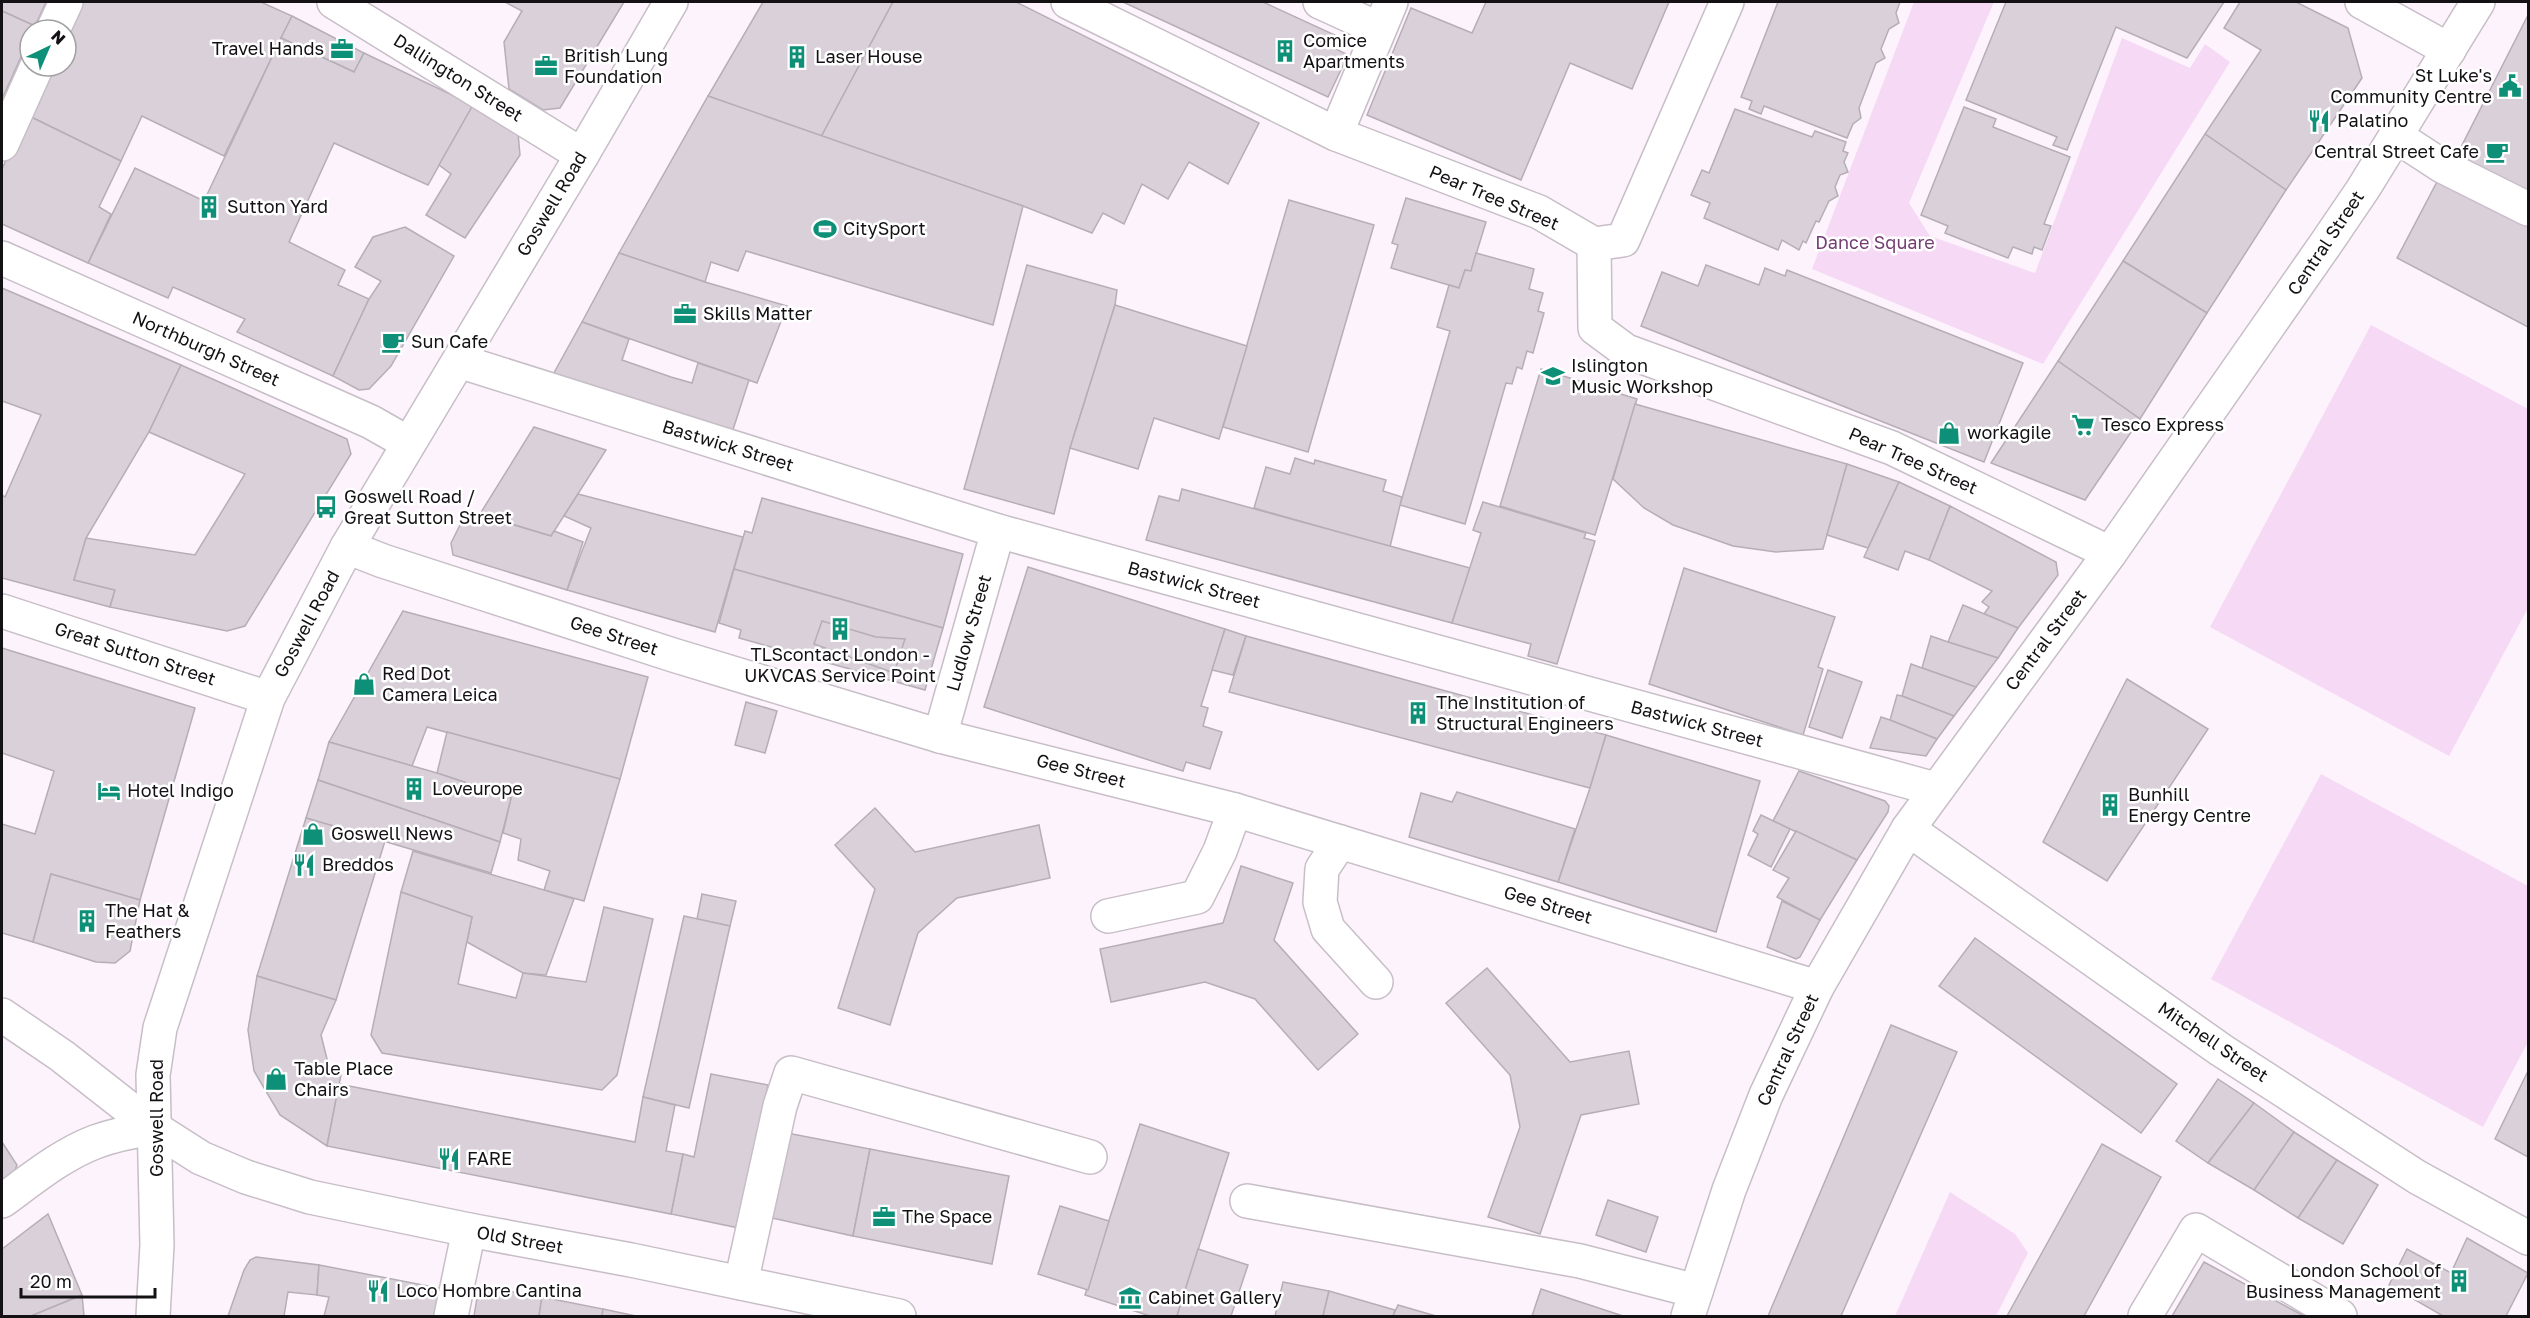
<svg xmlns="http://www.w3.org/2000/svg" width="2530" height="1318" font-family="'Golos Text',sans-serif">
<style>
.green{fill:#f6d9f4}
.building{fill:#d9d0d9;stroke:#b6aeb6;stroke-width:1.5}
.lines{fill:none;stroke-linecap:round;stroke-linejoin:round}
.minor-casing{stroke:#c7bec7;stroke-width:36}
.major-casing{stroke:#c7bec7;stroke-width:36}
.minor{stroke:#fff;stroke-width:33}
.major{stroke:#fff;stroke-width:33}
.labels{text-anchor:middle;stroke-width:5;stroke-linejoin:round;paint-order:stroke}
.poi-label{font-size:18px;fill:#141114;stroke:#fff;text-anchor:start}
.street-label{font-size:18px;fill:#141114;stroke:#fff}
.park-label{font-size:18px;fill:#743e72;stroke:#fff}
</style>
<rect width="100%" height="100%" fill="#fdf3fc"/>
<g class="green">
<path d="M1914 2H1994L1909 203 1930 236 2035 273 2122 38 2190 68 2205 44 2230 62 2043 364 1812 269Z"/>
<path d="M2371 325 2528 409V608L2449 756 2210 627Z"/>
<path d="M2321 774 2528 886V1042L2483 1127 2211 979Z"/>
<path d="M1950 1192 2015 1234 2028 1253 1996 1316H1895Z"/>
</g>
<g class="building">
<path d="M2 2H46L35 26 2 11Z"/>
<path d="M80 2H261L292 16 224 156 142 116 121 161 27 115 50 66H66V32Z"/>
<path d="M505 2H624L560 108 543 110 509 89 504 42 522 11Z"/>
<path d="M763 2H893L821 137 708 96Z"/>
<path d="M893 2H1016L1259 123 1228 184 1189 162 1168 199 1142 184 1124 224 1103 213 1092 233 1023 206 821 137Z"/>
<path d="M1123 2H1263L1337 36 1332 47 1348 55 1328 97Z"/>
<path d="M1486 2H1669L1632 89 1570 63 1521 180 1367 115 1411 8 1472 33Z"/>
<path d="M1778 2H1900L1896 13 1899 23 1889 29 1881 49 1885 58 1876 63 1859 108 1861 118 1853 124 1847 138 1764 106 1761 114 1749 109 1752 101 1741 97Z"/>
<path d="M2006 2H2224L2187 58 2116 27 2067 150 2053 145 2057 137 1966 100Z"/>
<path d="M2240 2H2296L2348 28 2362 78 2286 190 2205 134 2261 50 2224 28Z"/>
<path d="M2 11 35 26 33 30H30V37L2 99Z"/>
<path d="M2528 15V195L2456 157Z"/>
<path d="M292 16 364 53 354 72 281 38Z"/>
<path d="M281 38 354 72 364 53 473 105 428 185 334 143 289 242 345 270 338 285 369 299 333 376 237 332 245 319 173 287 168 298 88 263 135 168 204 201Z"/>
<path d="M708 96 1023 206 993 325 746 251 738 271 711 262 705 282 619 253Z"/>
<path d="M473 105 518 133 520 155 465 238 426 215 451 174 439 165Z"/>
<path d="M1964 107 1996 119 1993 127 2070 157 2044 224 2051 226 2042 250 2034 247 2032 254 2013 247 2008 258 1945 233 1948 226 1921 215Z"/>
<path d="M1735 109 1812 137 1815 131 1846 142 1843 151 1848 153 1844 162 1848 172 1840 175 1835 187 1838 196 1829 201 1819 222 1816 221 1806 243 1803 241 1799 250 1782 240 1778 250 1704 218 1710 203 1691 195 1702 170 1709 173Z"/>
<path d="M27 115 121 161 99 207 111 214 88 263 2 224V169Z"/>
<path d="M2205 134 2286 190 2207 313 2123 261Z"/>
<path d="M2439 178 2528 225V327L2397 258Z"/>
<path d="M1406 198 1486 222 1471 271 1465 270 1459 288 1391 268 1398 245 1392 243Z"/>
<path d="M1289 200 1374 225 1308 452 1223 427Z"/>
<path d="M405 227 454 256 391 366 369 389 359 390 333 376 369 299 381 281 355 267 373 237Z"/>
<path d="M619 253 705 282 787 306 757 383 582 322Z"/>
<path d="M1476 253 1534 269 1529 289 1543 293 1538 311 1544 313 1533 353 1527 351 1522 369 1517 367 1512 384 1506 383 1465 524 1400 505 1450 331 1437 327 1449 285 1459 288 1465 270 1471 271Z"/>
<path d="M2123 261 2207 313 2140 419 2058 361Z"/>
<path d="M1027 265 1117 290 1115 305 1070 448 1054 514 964 489Z"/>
<path d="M1706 265 1759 285 1765 268 1785 276 1787 270 2023 363 1984 462 1641 326 1662 272 1698 286Z"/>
<path d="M2 288 181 365 149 432 86 538 74 580 115 590 110 607 2 578V495L5 497 41 415 2 401Z"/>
<path d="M1115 305 1247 346 1219 439 1154 418 1138 469 1070 448Z"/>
<path d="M582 322 629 339 622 360 671 377 692 383 698 363 749 380 730 439 550 380Z"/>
<path d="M2058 361 2140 419 2085 500 1991 463Z"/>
<path d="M181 365 347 439 351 454 245 626 227 631 110 607 115 590 74 580 86 538 195 555 245 474 149 432Z"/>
<path d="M1541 369 1637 399 1595 535 1500 506Z"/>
<path d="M1635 404 1847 464 1823 549 1776 552 1733 546 1673 525 1644 508 1613 479Z"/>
<path d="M534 427 606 450 551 536 480 514Z"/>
<path d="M1295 458 1314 464 1315 460 1386 480 1383 491 1402 497 1390 547 1254 508 1266 467 1290 474Z"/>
<path d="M1847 464 1899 482 1868 548 1827 535Z"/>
<path d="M1899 482 1950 506 1929 560 1905 551 1898 570 1864 557Z"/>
<path d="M1182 489 1470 568 1452 623 1146 540 1159 496 1179 501Z"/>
<path d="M578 494 743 537 715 632 567 590 591 528 564 516Z"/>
<path d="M762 498 963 554 943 628 734 569 745 531 752 533Z"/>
<path d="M1483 502 1586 533 1584 538 1595 541 1557 664 1528 656 1531 644 1452 623 1481 533 1473 530Z"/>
<path d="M1950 506 2056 562 2058 575 2018 628 1984 614 1989 607 1982 602 1992 591 1929 560Z"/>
<path d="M467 511 551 536 554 531 583 542 567 590 453 555 451 543Z"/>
<path d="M1028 567 1225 629 1201 706 1208 708 1203 726 1222 732 1210 769 1186 762 1183 771 984 707Z"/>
<path d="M1684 568 1835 617 1818 667 1823 669 1803 735 1649 684Z"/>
<path d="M734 569 943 628 925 690 739 638 741 630 719 623Z"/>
<path d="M1963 605 2018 628 1998 658 1948 642Z"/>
<path d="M403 611 648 677 620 779 427 727 412 766 329 742Z"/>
<path d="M822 621 876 637 905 639 894 673 814 644Z"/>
<path d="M1225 629 1246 636 1233 675 1212 670Z"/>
<path d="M1246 636 1606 735 1590 788 1229 692Z"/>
<path d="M1931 636 1948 642 1998 658 1976 687 1922 668Z"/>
<path d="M2 648 195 708 140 900 51 874 33 942 2 933V824L35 834 54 771 2 753Z"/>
<path d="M1911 664 1922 668 1976 687 1954 716 1902 696Z"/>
<path d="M1828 670 1862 682 1842 738 1809 727Z"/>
<path d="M2127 679 2208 729 2107 881 2043 842Z"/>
<path d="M1897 695 1902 696 1954 716 1937 739 1890 720Z"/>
<path d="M746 702 777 711 765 753 735 745Z"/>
<path d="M1881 717 1890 720 1937 739 1926 756 1870 748Z"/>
<path d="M447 732 620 779 584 901 544 890 550 871 518 860 521 839 503 833 511 798 437 773Z"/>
<path d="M1606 735 1760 781 1716 932 1558 882 1590 788Z"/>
<path d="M329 742 437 773 511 798 500 842 318 780Z"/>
<path d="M1799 771 1885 801 1889 806 1888 812 1857 860 1773 821Z"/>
<path d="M318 780 500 842 491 873 306 818Z"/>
<path d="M1457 792 1575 829 1558 882 1409 837 1421 793 1452 802Z"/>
<path d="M875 808 915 852 1039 825 1050 878 957 898 918 933 890 1025 838 1008 875 889 835 845Z"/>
<path d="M1761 815 1790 829 1771 867 1748 855 1758 834 1753 831Z"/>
<path d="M306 818 385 841 336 1000 257 976Z"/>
<path d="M1796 831 1857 860 1820 920 1777 897 1789 878 1773 870Z"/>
<path d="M413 851 574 899 546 975 523 973 467 942 472 917 401 892Z"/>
<path d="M1241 866 1293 883 1274 940 1358 1034 1318 1070 1255 999 1205 982 1111 1002 1100 949 1223 923Z"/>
<path d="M51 874 140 900 130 951 115 963 96 962 33 942Z"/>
<path d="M401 892 472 917 458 984 516 998 523 973 586 982 604 907 653 919 617 1075 602 1090 382 1053 371 1035Z"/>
<path d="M702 894 736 901 730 926 697 919Z"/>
<path d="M1782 901 1820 920 1800 957 1796 959 1767 947Z"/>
<path d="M684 916 730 926 689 1108 643 1097Z"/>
<path d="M1975 938 2177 1084 2141 1133 1939 986Z"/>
<path d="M1487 968 1570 1062 1629 1051 1639 1104 1581 1115 1540 1234 1488 1217 1520 1127 1510 1075 1446 1003Z"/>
<path d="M257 976 336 1000 321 1035 330 1071 341 1075 327 1146 280 1115 254 1071 248 1030Z"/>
<path d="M1891 1025 1957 1052 1841 1316H1768Z"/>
<path d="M2528 1071V1157L2495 1139Z"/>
<path d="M711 1074 768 1085 739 1228 671 1214 683 1154 694 1157Z"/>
<path d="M2218 1079 2254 1103 2208 1163 2176 1141Z"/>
<path d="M339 1084 635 1142 643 1097 675 1105 666 1151 683 1154 671 1214 327 1146Z"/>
<path d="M2254 1103 2294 1132 2254 1190 2208 1163Z"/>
<path d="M1140 1124 1229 1153 1177 1316H1150L1085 1295Z"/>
<path d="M782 1132 870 1149 853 1236 763 1216Z"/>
<path d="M2294 1132 2337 1160 2298 1218 2254 1190Z"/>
<path d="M2 1142 17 1165 11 1180 2 1187Z"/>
<path d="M2102 1144 2161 1177 2084 1316H2007Z"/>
<path d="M870 1149 1009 1176 992 1264 853 1236Z"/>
<path d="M2337 1160 2378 1185 2343 1244 2298 1218Z"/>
<path d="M1608 1200 1658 1217 1646 1252 1596 1235Z"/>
<path d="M1060 1206 1109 1221 1088 1290 1038 1274Z"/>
<path d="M48 1214 82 1295 31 1316H2V1249Z"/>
<path d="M2467 1238 2528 1273 2506 1316H2443L2389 1285 2407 1249 2451 1273Z"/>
<path d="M1198 1249 1248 1265 1231 1316H1177Z"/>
<path d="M256 1257 319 1265 317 1295 288 1292 284 1316H228L244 1270 250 1260Z"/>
<path d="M2204 1262 2304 1316H2172Z"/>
<path d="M319 1265 439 1288 434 1316H324L329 1297 317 1295Z"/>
<path d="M1283 1282 1329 1291 1323 1316H1275Z"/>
<path d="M479 1286 542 1297 539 1316H474Z"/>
<path d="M1541 1289 1623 1316H1532Z"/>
<path d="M1329 1291 1395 1310 1393 1316H1323Z"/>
<path d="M82 1295 84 1316H31Z"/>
<path d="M542 1297 603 1309 602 1316H539Z"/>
<path d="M1398 1305 1436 1316H1393Z"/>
<path d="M603 1309 636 1316H602Z"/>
</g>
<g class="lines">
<g class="minor-casing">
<g id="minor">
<path d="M334 2 582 155"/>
<path d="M1068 2 1336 134 1539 212 1594 244 1595 328 1626 351 1892 448 2110 553"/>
<path d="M1320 2 1379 29"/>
<path d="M2362 2 2449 50"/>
<path d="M53 30 66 2"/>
<path d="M1336 134 1391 2"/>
<path d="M2396 136 2442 166 2528 209"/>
<path d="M2 144 37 66"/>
<path d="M1594 244 1623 240 1727 2"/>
<path d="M2 258 371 422 408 443"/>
<path d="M459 361 998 531 1935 789"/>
<path d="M347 547 383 561 673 655 940 736 1235 810 1817 987"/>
<path d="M2 611 268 698"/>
<path d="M940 736 998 531"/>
<path d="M1908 829 2221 1050 2417 1177 2528 1238"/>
<path d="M1340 842 1322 869 1320 902 1328 929 1376 982"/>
<path d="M1108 916 1197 897 1220 851 1235 810"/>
<path d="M2 1201C31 1180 61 1155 95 1142 114 1135 134 1131 154 1128"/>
<path d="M1247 1201 1580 1261 1696 1291"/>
<path d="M741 1283 780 1106 791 1073 1090 1157"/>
<path d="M451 1316 469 1230"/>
<path d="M1688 1316 1729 1190 1766 1095 1817 987 1908 829 2110 553 2327 242 2363 189 2478 2"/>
<path d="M2145 1316 2196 1230 2340 1316"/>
</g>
</g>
<g class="major-casing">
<g id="major">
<path d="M2 1015 62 1056 154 1128 201 1158 246 1177 310 1197 469 1230 631 1260 899 1316"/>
<path d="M153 1316 157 1245 153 1075 160 1028 268 698 347 547 582 155 671 2"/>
</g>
</g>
<use href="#minor" class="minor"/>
<use href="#major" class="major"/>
</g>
<defs>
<g id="office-bare" transform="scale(1.8)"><path d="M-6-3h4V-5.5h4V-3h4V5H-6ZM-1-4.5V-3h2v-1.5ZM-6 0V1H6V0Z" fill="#0d9077" stroke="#fff" stroke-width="2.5" paint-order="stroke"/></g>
<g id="building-bare" transform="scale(1.8)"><path d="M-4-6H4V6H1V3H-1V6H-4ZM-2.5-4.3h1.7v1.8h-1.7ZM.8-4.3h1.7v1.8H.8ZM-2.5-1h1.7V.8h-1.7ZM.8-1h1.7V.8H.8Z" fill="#0d9077" stroke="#fff" stroke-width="2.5" paint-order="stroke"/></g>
<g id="civic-bare" transform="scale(1.8)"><path d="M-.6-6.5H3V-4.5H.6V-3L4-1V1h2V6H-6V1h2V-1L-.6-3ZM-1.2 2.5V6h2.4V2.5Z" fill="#0d9077" stroke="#fff" stroke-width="2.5" paint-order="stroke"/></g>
<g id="restaurant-bare" transform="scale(1.8)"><path d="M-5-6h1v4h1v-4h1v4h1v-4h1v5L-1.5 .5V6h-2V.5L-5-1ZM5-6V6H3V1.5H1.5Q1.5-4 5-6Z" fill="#0d9077" stroke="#fff" stroke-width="2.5" paint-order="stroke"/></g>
<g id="cafe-bare" transform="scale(1.8)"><path d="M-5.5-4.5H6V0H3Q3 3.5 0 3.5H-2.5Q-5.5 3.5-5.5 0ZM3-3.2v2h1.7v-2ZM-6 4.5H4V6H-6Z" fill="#0d9077" stroke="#fff" stroke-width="2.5" paint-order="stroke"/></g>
<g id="stadium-bare" transform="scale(1.8)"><path d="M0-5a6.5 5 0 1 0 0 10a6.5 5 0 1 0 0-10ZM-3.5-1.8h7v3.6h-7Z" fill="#0d9077" stroke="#fff" stroke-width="2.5" paint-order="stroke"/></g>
<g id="university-bare" transform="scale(1.8)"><path d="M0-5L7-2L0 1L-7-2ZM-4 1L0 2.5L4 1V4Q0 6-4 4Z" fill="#0d9077" stroke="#fff" stroke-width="2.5" paint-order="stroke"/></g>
<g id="supermarket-bare" transform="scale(1.8)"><path d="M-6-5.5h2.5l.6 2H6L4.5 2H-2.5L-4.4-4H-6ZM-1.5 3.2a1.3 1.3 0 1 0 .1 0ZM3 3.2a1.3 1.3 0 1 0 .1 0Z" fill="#0d9077" stroke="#fff" stroke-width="2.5" paint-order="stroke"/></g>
<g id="shop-bare" transform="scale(1.8)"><path d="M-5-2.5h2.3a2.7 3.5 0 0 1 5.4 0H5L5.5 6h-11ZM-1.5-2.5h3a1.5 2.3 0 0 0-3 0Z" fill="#0d9077" stroke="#fff" stroke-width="2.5" paint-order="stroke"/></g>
<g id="bus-bare" transform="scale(1.8)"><path d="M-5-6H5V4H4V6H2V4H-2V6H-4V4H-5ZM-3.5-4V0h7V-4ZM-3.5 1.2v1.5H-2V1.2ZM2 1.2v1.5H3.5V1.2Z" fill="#0d9077" stroke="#fff" stroke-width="2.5" paint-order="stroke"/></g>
<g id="hotel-bare" transform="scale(1.8)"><path d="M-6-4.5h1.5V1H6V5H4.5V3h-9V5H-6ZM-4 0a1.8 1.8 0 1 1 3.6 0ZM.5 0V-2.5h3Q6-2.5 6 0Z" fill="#0d9077" stroke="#fff" stroke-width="2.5" paint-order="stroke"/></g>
<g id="museum-bare" transform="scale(1.8)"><path d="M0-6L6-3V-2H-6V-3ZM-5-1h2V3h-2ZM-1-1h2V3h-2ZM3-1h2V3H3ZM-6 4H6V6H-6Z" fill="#0d9077" stroke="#fff" stroke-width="2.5" paint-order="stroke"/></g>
</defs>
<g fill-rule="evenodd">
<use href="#office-bare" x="342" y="49"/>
<use href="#building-bare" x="1285" y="51"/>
<use href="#building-bare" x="797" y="57"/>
<use href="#office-bare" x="546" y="66"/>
<use href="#civic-bare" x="2510" y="86"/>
<use href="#restaurant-bare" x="2319" y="121"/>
<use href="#cafe-bare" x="2497" y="152"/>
<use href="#building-bare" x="209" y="207"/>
<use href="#stadium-bare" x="825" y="229"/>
<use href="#office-bare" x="685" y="314"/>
<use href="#cafe-bare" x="393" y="342"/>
<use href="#university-bare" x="1553" y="376"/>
<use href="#supermarket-bare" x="2083" y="425"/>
<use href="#shop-bare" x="1949" y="433"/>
<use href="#bus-bare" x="326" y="507"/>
<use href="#building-bare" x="840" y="629"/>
<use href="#shop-bare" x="364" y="684"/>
<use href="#building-bare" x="1418" y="713"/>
<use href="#building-bare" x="414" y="789"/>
<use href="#hotel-bare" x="109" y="791"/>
<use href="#building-bare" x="2110" y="805"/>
<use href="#shop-bare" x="313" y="834"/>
<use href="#restaurant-bare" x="304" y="865"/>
<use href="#building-bare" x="87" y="921"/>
<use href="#shop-bare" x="276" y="1079"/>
<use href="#restaurant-bare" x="449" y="1159"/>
<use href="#office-bare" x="884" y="1217"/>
<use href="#building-bare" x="2459" y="1281"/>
<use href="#restaurant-bare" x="378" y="1291"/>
<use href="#museum-bare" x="1130" y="1298"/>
</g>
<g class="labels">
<g class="poi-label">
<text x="1303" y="47">Comice<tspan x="1303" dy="21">Apartments</tspan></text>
<text x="324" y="55" text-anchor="end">Travel Hands</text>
<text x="564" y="62">British Lung<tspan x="564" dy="21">Foundation</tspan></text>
<text x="815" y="63">Laser House</text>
<text x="2492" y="82" text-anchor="end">St Luke's<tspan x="2492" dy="21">Community Centre</tspan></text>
<text x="2337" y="127">Palatino</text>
<text x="2479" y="158" text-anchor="end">Central Street Cafe</text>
<text x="227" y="213">Sutton Yard</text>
<text x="843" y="235">CitySport</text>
<text x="703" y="320">Skills Matter</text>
<text x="411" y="348">Sun Cafe</text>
<text x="1571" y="372">Islington<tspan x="1571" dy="21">Music Workshop</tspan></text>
<text x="2101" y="431">Tesco Express</text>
<text x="1967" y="439">workagile</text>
<text x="344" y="503">Goswell Road /<tspan x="344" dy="21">Great Sutton Street</tspan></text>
<text x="840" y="661" text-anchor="middle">TLScontact London -<tspan x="840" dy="21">UKVCAS Service Point</tspan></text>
<text x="382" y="680">Red Dot<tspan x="382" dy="21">Camera Leica</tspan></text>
<text x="1436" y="709">The Institution of<tspan x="1436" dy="21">Structural Engineers</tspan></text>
<text x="432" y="795">Loveurope</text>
<text x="127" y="797">Hotel Indigo</text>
<text x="2128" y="801">Bunhill<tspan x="2128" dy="21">Energy Centre</tspan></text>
<text x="331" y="840">Goswell News</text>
<text x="322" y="871">Breddos</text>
<text x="105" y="917">The Hat &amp;<tspan x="105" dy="21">Feathers</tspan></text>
<text x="294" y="1075">Table Place<tspan x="294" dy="21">Chairs</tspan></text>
<text x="467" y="1165">FARE</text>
<text x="902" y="1223">The Space</text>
<text x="2441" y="1277" text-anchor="end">London School of<tspan x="2441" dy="21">Business Management</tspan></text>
<text x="396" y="1297">Loco Hombre Cantina</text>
<text x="1148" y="1304">Cabinet Gallery</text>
</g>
<g class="street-label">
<text transform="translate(458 78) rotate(32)" y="6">Dallington Street</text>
<text transform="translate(1494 198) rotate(23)" y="6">Pear Tree Street</text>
<text transform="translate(552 204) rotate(-59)" y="6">Goswell Road</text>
<text transform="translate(2326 243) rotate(-56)" y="6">Central Street</text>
<text transform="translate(206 349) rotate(24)" y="6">Northburgh Street</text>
<text transform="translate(728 446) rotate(17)" y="6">Bastwick Street</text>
<text transform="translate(1913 461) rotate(24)" y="6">Pear Tree Street</text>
<text transform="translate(1194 585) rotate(15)" y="6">Bastwick Street</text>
<text transform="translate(307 624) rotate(-62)" y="6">Goswell Road</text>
<text transform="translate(969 633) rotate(-74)" y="6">Ludlow Street</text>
<text transform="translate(614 636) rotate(18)" y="6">Gee Street</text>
<text transform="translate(2046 640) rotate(-53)" y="6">Central Street</text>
<text transform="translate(135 654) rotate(18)" y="6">Great Sutton Street</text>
<text transform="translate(1697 724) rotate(15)" y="6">Bastwick Street</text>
<text transform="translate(1081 771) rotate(14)" y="6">Gee Street</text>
<text transform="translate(1548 905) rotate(17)" y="6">Gee Street</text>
<text transform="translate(2213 1042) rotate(34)" y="6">Mitchell Street</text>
<text transform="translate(1788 1050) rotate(-65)" y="6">Central Street</text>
<text transform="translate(157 1118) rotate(-90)" y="6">Goswell Road</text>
<text transform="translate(520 1240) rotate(10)" y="6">Old Street</text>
</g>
<g class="park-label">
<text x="1875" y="249">Dance Square</text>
</g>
</g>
<rect width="2530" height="1318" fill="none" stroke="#141114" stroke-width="6"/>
<g transform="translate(48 48) rotate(44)"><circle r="28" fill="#ffffff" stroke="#a1a0a1" stroke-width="1.5"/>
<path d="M0-4.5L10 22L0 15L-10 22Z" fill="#0d9077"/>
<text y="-9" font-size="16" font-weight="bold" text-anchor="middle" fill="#141114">N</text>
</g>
<path d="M21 1288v9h134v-9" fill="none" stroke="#141114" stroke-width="3"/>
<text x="30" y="1288" font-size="18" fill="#141114" stroke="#ffffff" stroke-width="4.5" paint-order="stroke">20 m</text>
</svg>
